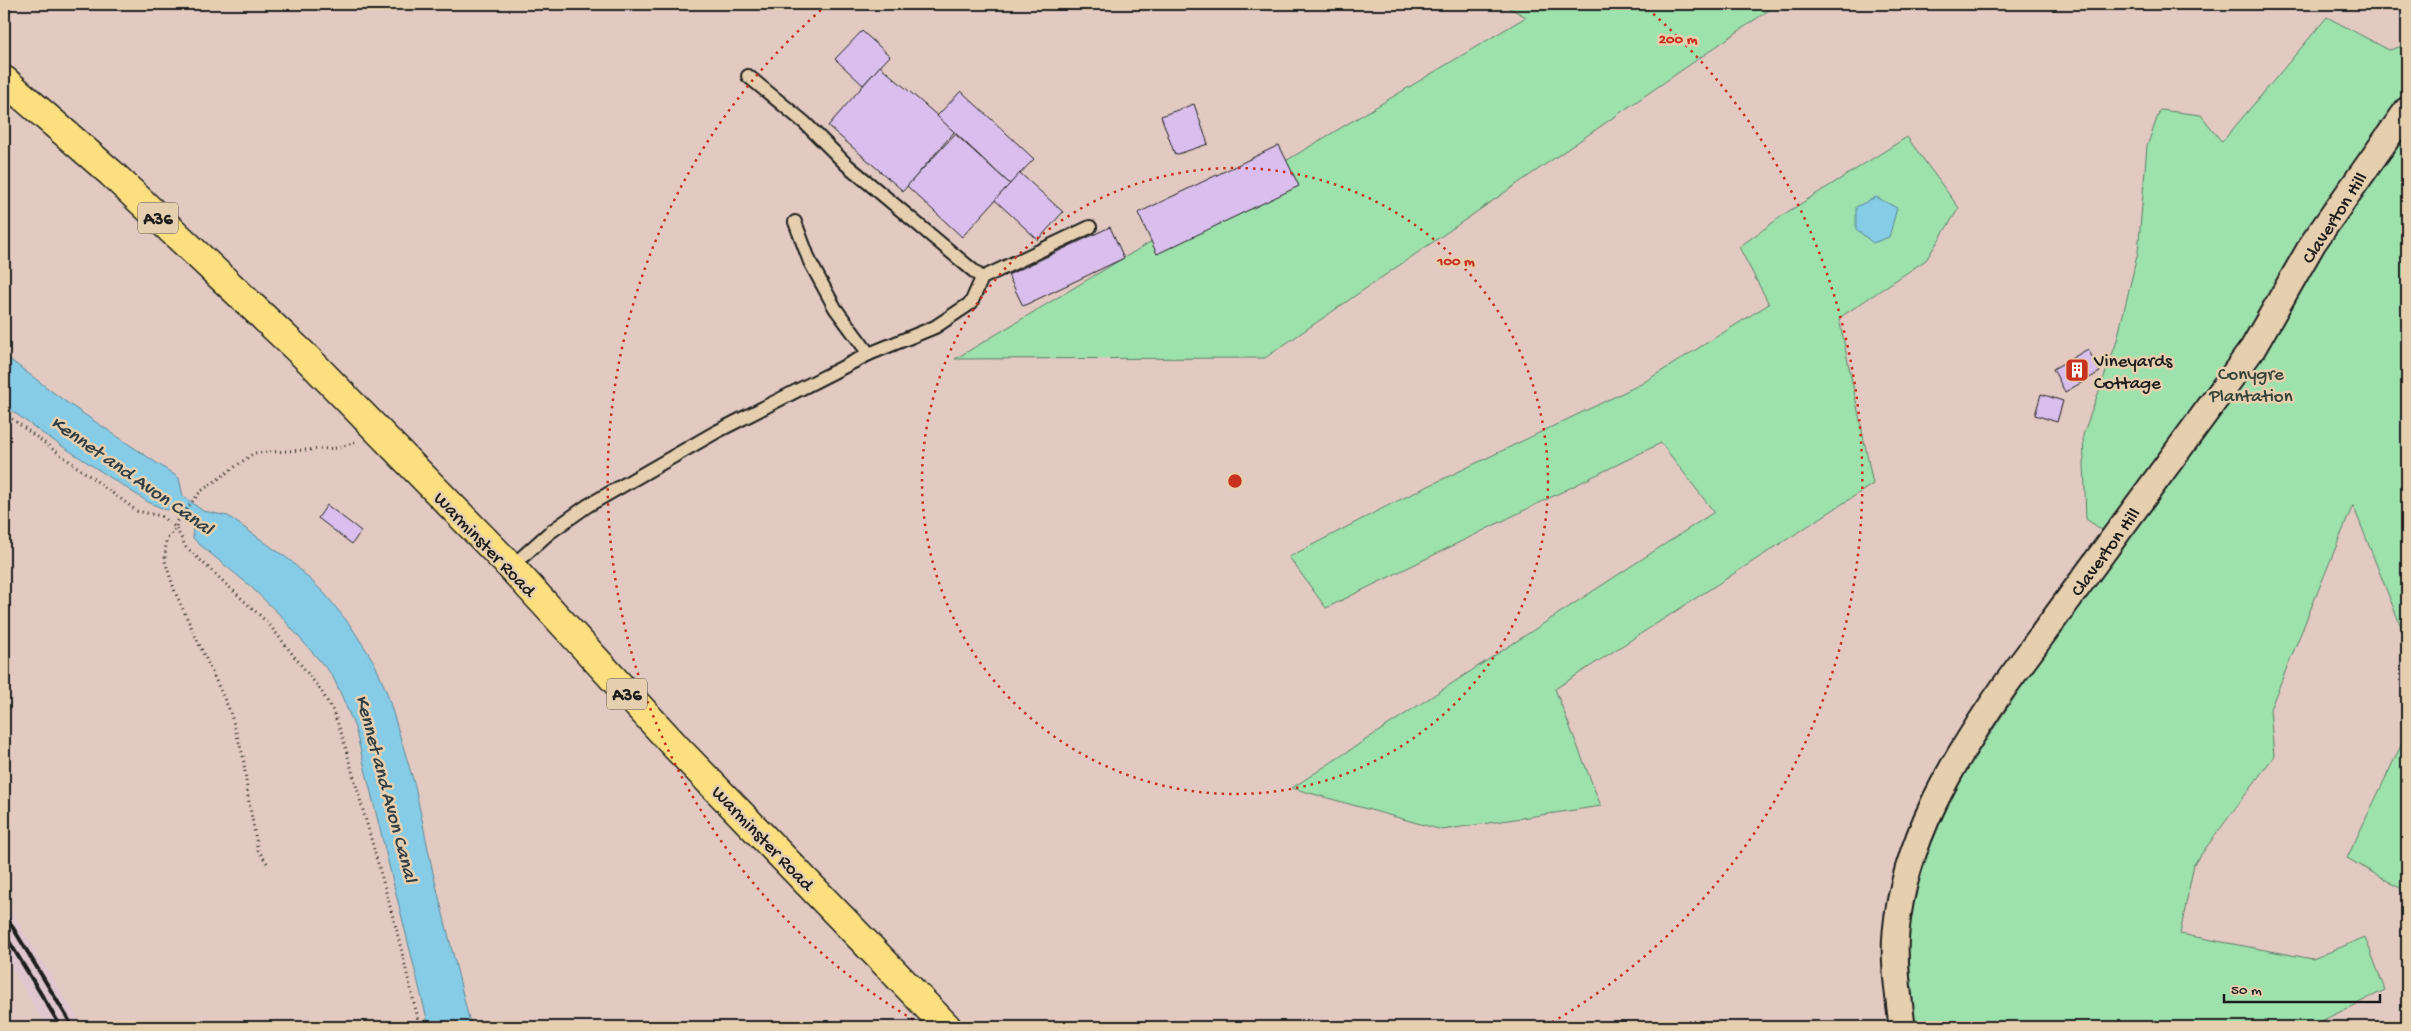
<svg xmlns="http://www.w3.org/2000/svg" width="2411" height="1031" font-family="'Gochi Hand',sans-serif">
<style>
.built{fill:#e0c7cf}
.green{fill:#9de1ad;stroke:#5c7e64}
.water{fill:#86cce7;stroke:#5c8696}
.building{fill:#dabfee;stroke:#1c1c1c}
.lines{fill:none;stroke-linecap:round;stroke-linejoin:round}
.lane-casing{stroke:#1c1c1c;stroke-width:16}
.street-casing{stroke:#1c1c1c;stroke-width:29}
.highway-casing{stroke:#1c1c1c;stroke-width:31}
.path{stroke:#1c1c1c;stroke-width:3;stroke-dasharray:1 4;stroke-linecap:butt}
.lane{stroke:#e6cfaf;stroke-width:12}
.street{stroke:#e6cfaf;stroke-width:25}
.highway{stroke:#fce080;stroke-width:28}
.rail{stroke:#1c1c1c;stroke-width:4}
.ring{fill:none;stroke:#c8321e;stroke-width:2.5;stroke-dasharray:2.5 5}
.labels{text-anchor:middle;stroke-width:5;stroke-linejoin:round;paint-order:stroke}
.shield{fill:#e6cfaf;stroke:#595248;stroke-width:1}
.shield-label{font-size:18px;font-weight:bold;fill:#1c1c1c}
.street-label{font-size:19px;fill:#1c1c1c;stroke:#e6cfaf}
.poi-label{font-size:19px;fill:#1c1c1c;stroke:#e6cfaf;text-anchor:start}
.park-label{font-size:19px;fill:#364339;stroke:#e6cfaf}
.water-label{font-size:20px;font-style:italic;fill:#313f45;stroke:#e6cfaf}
.centre{fill:#c8321e;stroke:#e6cfaf;stroke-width:2.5}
.ring-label{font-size:15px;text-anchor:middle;font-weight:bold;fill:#c8321e;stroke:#e6cfaf;stroke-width:5;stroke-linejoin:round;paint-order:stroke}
</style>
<rect width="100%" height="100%" fill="#e2cac2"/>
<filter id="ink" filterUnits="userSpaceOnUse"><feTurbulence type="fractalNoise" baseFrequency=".02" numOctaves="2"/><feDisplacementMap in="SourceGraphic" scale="10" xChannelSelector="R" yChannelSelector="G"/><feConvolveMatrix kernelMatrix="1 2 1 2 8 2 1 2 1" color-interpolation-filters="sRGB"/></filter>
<g filter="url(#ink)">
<path class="built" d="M4 897 26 935 83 1027H47L4 956Z"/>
<g class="green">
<path d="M1502 4H1770L1769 10 1265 358 955 359 1526 17Z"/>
<path d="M2327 17 2389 50 2407 45V642L2353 505 2270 709 2274 756 2194 864 2180 934 2313 959 2365 937 2385 990 2309 1027H1917L1914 1020 1907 933 1921 868 1955 787 2034 668 2124 545 2086 519 2083 435 2116 344 2138 252 2147 146 2160 110 2201 115 2222 142Z"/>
<path d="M1907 137 1959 208 1926 260 1839 318 1873 484 1555 689 1601 806 1442 830 1292 788 1714 512 1661 443 1326 608 1289 557 1391 504 1641 384 1769 304 1739 247 1786 213Z"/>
<path d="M2407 733V892L2347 858Z"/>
</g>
<g class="water">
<path d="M1876 197 1897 208 1889 237 1873 243 1856 229V207Z"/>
<path d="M4 355 66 402 179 478 183 496 203 511 228 516 291 561 325 594 350 625 374 662 387 693 415 786 433 873 471 1027H429L355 728 341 694 332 675 279 614 249 585 199 544 193 538 192 519 176 508 166 510 148 502 42 433 4 405Z"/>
</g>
<g class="building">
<path d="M2144 4H2159V7L2144 9Z"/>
<path d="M862 31 890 56 863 85 835 59Z"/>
<path d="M880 66 955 131 903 191 828 126Z"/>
<path d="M961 91 1034 159 1010 184 937 116Z"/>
<path d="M1194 104 1208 144 1175 155 1161 116Z"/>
<path d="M955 134 1010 184 962 237 907 186Z"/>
<path d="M1279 145 1299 186 1157 254 1138 213Z"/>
<path d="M1020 173 1063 212 1038 240 995 200Z"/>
<path d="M1110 227 1124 258 1023 306 1008 275Z"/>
<path d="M2088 349 2100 372 2065 392 2053 369Z"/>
<path d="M2041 394 2063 401 2057 422 2035 415Z"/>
<path d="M327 505 361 531 352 544 318 518Z"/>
</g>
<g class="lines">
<g class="lane-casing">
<g id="lane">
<path d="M748 76 805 123 847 165 982 278"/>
<path d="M795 222 810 262 835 308 869 354"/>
<path d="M511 567 549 533 587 506 716 432 869 354 935 327 971 303 982 278 1090 227"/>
</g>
</g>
<g class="street-casing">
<path id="street" d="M1902 1027C1899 996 1893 964 1896 932 1904 842 1953 760 2004 687L2253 348 2313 243 2407 110"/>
</g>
<g class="highway-casing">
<path id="highway" d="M4 80 111 173 309 360 511 567 676 747 947 1027"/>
</g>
<g class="path">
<path d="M4 413 137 511 161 516 176 528 186 547 268 623 320 689 333 711 342 735 396 928 420 1027"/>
<path d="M267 863 258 850 248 797 243 756 230 711 175 592 165 561 166 540 176 528 177 521 200 492 254 453 338 448 355 442"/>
</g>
<use href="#lane" class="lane"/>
<use href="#street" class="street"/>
<use href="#highway" class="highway"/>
<g class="rail">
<path d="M4 913 73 1027"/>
<path d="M4 933 61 1027"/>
</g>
</g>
</g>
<g class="ring">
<circle cx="1235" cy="481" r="313"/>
<path d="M926 1027A627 627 0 0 1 828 4M1642 4A627 627 0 0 1 1544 1027"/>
</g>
<defs>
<g id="building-square" transform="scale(1.25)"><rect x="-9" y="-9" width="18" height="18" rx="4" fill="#c8321e" stroke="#e6cfaf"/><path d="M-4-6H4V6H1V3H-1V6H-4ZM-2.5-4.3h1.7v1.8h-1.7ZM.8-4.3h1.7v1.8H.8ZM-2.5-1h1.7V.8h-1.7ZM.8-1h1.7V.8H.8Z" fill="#fff"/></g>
</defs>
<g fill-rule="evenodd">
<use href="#building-square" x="2077" y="370"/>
</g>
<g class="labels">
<g class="shield">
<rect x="138" y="202.5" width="40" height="31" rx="4"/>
<rect x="607" y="678.5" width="40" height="31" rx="4"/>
</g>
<g class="shield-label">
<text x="158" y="224">A36</text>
<text x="627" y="700">A36</text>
</g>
<g class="street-label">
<text transform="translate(2333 217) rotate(-57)" y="7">Claverton Hill</text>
<text transform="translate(486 543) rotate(46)" y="7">Warminster Road</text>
<text transform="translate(2104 551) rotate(-54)" y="7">Claverton Hill</text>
<text transform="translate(764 837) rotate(46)" y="7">Warminster Road</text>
</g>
<g class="poi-label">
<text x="2094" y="366">Vineyards<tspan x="2094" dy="22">Cottage</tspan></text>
</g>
<g class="park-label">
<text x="2251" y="379">Conygre<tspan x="2251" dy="22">Plantation</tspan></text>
</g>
<g class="water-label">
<text transform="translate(133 474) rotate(35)" y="7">Kennet and Avon Canal</text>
<text transform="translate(388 788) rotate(75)" y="7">Kennet and Avon Canal</text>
</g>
</g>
<circle cx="1235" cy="481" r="8" class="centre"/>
<g class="ring-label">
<text x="1678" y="43">200 m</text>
<text x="1456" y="265">100 m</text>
</g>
<rect width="2411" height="1031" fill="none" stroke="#e6cfaf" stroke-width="20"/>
<rect x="10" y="10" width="2391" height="1011" fill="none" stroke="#1c1c1c" stroke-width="2" filter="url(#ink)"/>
<path d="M2224 994v8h156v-8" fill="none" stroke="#1c1c1c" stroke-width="2.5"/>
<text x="2231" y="994" font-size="15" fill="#1c1c1c" stroke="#e6cfaf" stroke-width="4" paint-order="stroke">50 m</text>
</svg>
